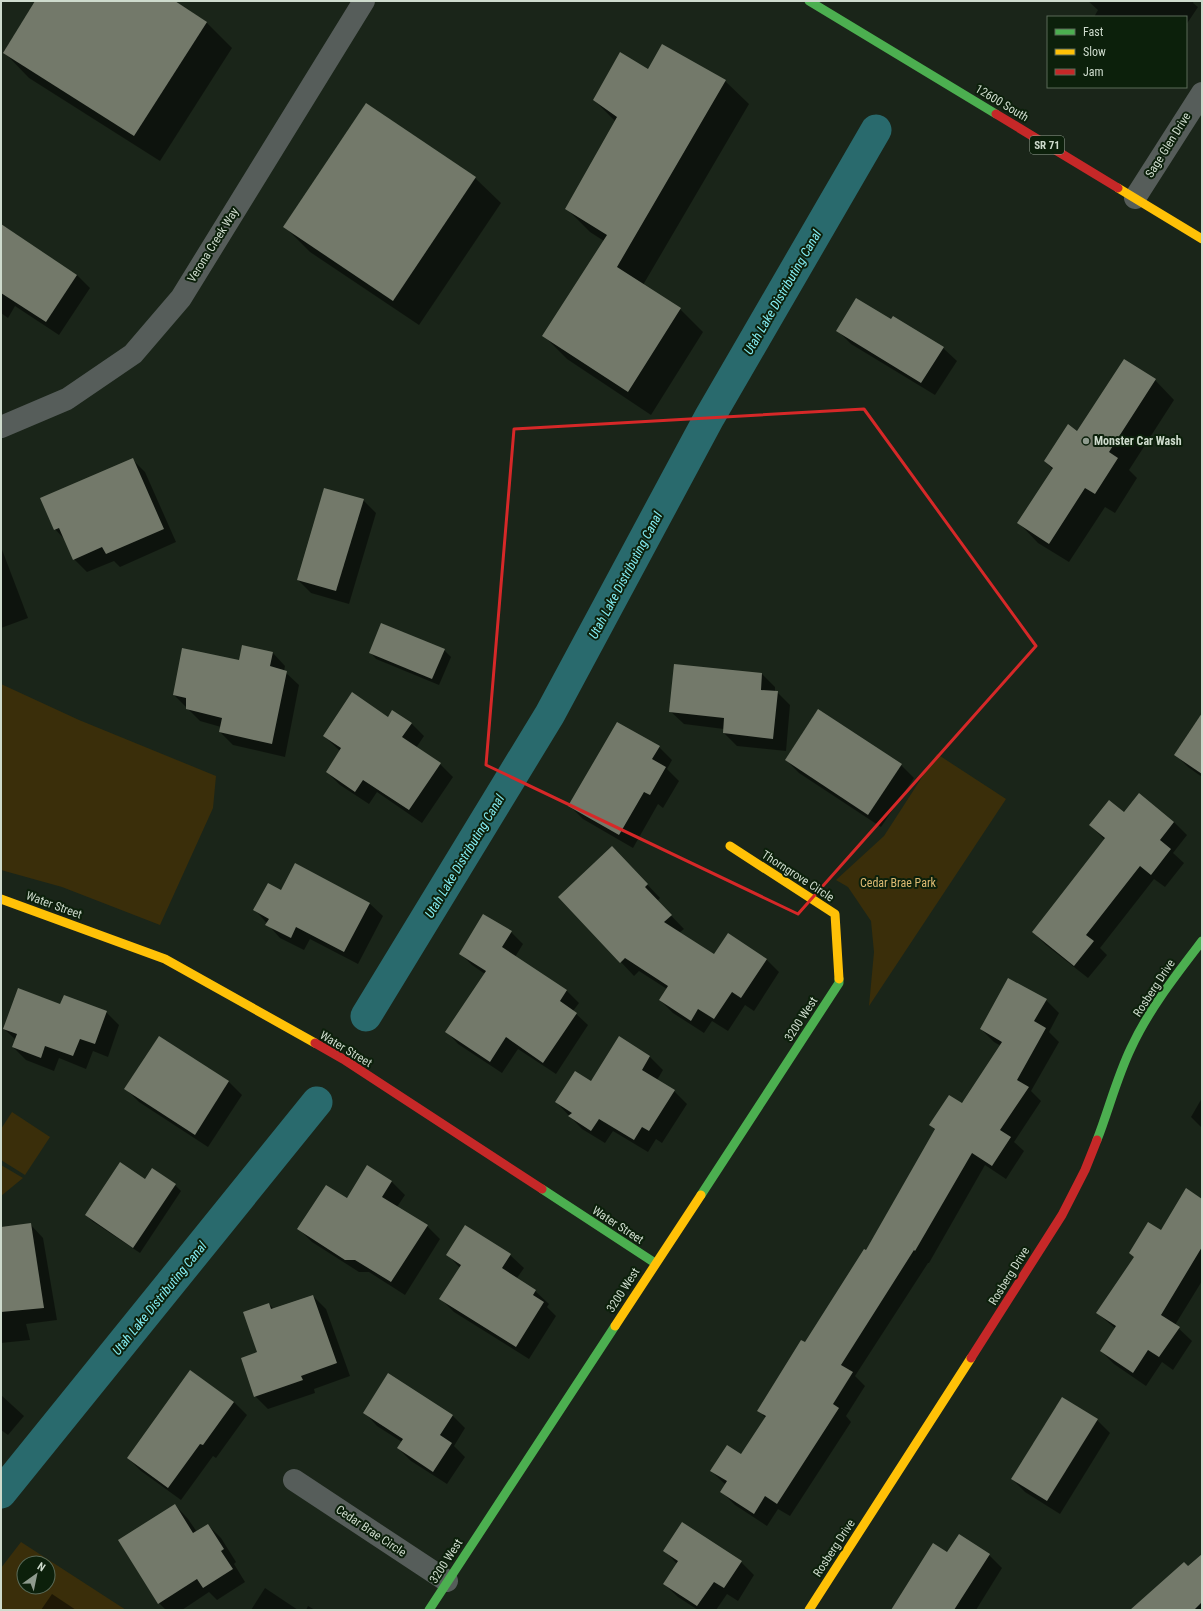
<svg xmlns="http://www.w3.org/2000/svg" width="1203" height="1611" font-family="'Roboto Condensed',sans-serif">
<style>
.green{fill:#3a2e0a;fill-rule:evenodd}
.shadow{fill:#0007}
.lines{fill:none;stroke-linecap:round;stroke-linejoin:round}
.canal{stroke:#296a6d;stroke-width:31}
.building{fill:#73796a}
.street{stroke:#565d5a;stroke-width:22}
.fast{stroke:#4caf50;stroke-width:9}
.slow{stroke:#ffc107;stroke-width:9}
.jam{stroke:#c62828;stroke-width:9}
.marked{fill:none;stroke:#d62828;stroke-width:3;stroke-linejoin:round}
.poi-dot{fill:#8f9b8e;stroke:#0c200b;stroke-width:1.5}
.labels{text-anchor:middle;stroke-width:4;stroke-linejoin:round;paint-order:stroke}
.shield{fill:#0c200b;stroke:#94a393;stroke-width:1}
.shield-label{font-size:11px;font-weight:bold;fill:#cedbcd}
.street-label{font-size:12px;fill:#cedbcd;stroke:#0c200b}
.poi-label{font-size:12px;font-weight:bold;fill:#cedbcd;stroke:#0c200b;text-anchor:start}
.park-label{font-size:12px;fill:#dcb972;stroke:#0c200b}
.water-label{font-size:13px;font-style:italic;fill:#84eef5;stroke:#0c200b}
</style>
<rect width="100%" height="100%" fill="#1a2519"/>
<g class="green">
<path d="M1 684 79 720 216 776 213 808 160 925 62 887 1 870Z"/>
<path d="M937 754 1006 799 869 1006 874 952 871 921 848 887 836 880 884 836Z"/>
<path d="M12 1112 50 1137 25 1175 1 1160V1129Z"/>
<path d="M1 1165 23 1178 1 1196Z"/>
<path d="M21 1542 126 1610H1V1568ZM24 1563H48V1587H24Z"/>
</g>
<g class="shadow">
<path d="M37 1H173L207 23 232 48 160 161 29 78 4 52Z"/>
<path d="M1088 1H1194L1193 3 1198 7 1186 25V17H1094L1098 10Z"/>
<path d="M662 45 725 81 749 104 643 285 680 309 703 332 651 415 567 359 544 336 604 241 590 232 566 208 616 122 594 100 648 71Z"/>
<path d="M475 178 501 203 419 325 310 252 284 226Z"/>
<path d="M1 240 77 275 90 288 59 335 15 306 8 318 1 313Z"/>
<path d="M891 320 943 348 957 361 935 395 851 344 838 331Z"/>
<path d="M1155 380 1174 400 1129 470 1137 478 1115 513 1105 507 1069 562 1038 543 1019 523 1053 470 1045 461 1077 432Z"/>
<path d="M132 459 145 472 176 542 120 567 114 561 87 572 74 559 66 541 55 529Z"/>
<path d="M363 500 376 513 349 604 311 593 298 580Z"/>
<path d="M1 547 28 618 1 628Z"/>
<path d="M444 650 451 657 439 685 376 659 370 652Z"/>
<path d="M272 652 285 666 284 671 299 685 285 757 233 745 220 732 221 727 200 721 174 695 240 661Z"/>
<path d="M762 674 775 687V692H777L790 705 786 751 737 746 724 733V729L684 724 670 711Z"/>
<path d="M1202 714V777L1188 767 1175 754Z"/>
<path d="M388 718 411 723 424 736 416 748 440 764 453 777 422 823 377 792 369 804 340 785 327 772 340 751 324 736Z"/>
<path d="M659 747 672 760 667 769 679 781 663 808 658 804 633 848 583 819 570 806Z"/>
<path d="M786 760 901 765 914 778 881 827 799 773Z"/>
<path d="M1124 813 1174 822 1187 835 1173 853 1184 863 1165 887 1154 879 1100 948 1107 955 1088 978 1046 945 1033 932 1105 840 1090 825Z"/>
<path d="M625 861 660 898 657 901 684 929 679 933 714 956 766 959 779 972 754 1011 745 1005 728 1031 712 1021 704 1033 673 1013 660 1000 667 989 639 971 634 976 560 897Z"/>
<path d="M282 892 369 903 383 916 358 964 310 939 304 950 280 938 255 910Z"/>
<path d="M484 915 511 932 523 944 515 957 567 991 579 1003 573 1011 588 1025 556 1074 518 1049 502 1073 458 1044 447 1032 485 974 472 965 460 953Z"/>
<path d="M1046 1000 1059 1013 1049 1032 1059 1042 1031 1091 1041 1101 1014 1142 1024 1151 1006 1179 985 1165 929 1263H928L855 1376 865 1386 846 1416 851 1422 790 1516 778 1509 767 1526 735 1505 722 1492 726 1485 711 1471 741 1456 766 1418 758 1411 805 1343 866 1251 935 1130 930 1125 962 1105 1001 1046 994 1042 981 1029Z"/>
<path d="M61 1005 106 1012 119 1025 108 1057 93 1051 86 1069 59 1058 54 1071 26 1060 13 1047 16 1040 4 1029Z"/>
<path d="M159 1037 229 1082 242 1095 208 1147 139 1102 126 1089Z"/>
<path d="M619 1038 650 1057 663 1070 657 1080 674 1091 687 1104 662 1143 656 1139 648 1152 613 1131 605 1143 582 1129 556 1102 591 1082Z"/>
<path d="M1202 1098V1128L1191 1117Z"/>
<path d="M367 1167 392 1182 405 1195 397 1207 427 1226 440 1239 405 1295 369 1272H359L312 1242 299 1229 347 1199Z"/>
<path d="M145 1180 175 1185 181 1191 140 1253 92 1221 86 1215Z"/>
<path d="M1202 1200V1281L1175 1325 1192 1341 1173 1370 1162 1362 1146 1386 1114 1364 1101 1351 1116 1329 1097 1313 1161 1231Z"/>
<path d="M30 1224 43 1238 57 1320 26 1324 30 1340 1 1343V1228Z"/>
<path d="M465 1227 510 1255 524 1268 517 1278 535 1291 549 1304 547 1307 556 1316 529 1359 454 1312 441 1299 460 1268 448 1255Z"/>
<path d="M313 1296 326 1309 350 1376 314 1389 315 1393 268 1409 255 1396 258 1353 269 1304 274 1309Z"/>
<path d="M191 1372 234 1402 247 1415 216 1458 213 1456 181 1500 141 1471 128 1458Z"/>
<path d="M1 1395 24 1416 8 1435 1 1430Z"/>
<path d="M364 1412 452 1415 465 1428 454 1446 465 1457 447 1484 411 1461 398 1448 402 1442 377 1426Z"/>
<path d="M1097 1420 1110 1433 1060 1514 1025 1492 1012 1479Z"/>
<path d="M175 1505 188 1519 197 1532 208 1525 221 1538 236 1562 234 1564 245 1582 217 1600 209 1592 182 1610H166L159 1603Z"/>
<path d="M682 1524 741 1562 754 1575 738 1601 727 1594 716 1610H698L678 1597 664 1584 677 1564 665 1551Z"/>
<path d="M948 1554 989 1555 1002 1568 976 1610H892Z"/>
<path d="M1202 1555V1610H1148L1188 1568Z"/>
<path d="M265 1588 298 1610H251Z"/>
<path d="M52 1594 76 1610H41Z"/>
<path d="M308 1606 315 1610H306Z"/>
</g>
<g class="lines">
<g class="canal">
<path d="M366 1016 550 714 709 418 876 130"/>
<path d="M1 1493 317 1102"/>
</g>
</g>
<g class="building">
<path d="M35 1H175L207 22 134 136 3 53Z"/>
<path d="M662 44 726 80 617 267 681 308 628 392 542 336 607 235 565 209 617 117 593 100 620 52 648 69Z"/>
<path d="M366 103 476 177 393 301 283 227Z"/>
<path d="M1 224 77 275 46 322 1 293Z"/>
<path d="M856 298 891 319 893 316 944 347 921 383 836 331Z"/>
<path d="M1124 359 1156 379 1109 452 1118 458 1095 494 1085 488 1049 544 1017 523 1053 468 1044 461 1068 424 1077 431Z"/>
<path d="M133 458 164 529 106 554 102 547 73 560 59 528 54 530 40 498Z"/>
<path d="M324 488 364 499 336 591 297 580Z"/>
<path d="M381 623 445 649 432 679 369 653Z"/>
<path d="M242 645 273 652 270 666 287 671 272 744 219 732 222 718 186 709V698L173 695 182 648 239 660Z"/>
<path d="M674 664 762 673 761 690 778 691 773 739 723 733 724 718 669 712Z"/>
<path d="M352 692 388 717 392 710 412 723 402 737 441 763 409 810 363 780 355 792 326 772 341 748 323 736Z"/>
<path d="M818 709 902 764 868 815 785 760Z"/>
<path d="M1202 713V774L1174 755Z"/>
<path d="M617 722 660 746 652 759 666 767 650 795 644 792 619 835 568 806Z"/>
<path d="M1139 793 1174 822 1160 840 1171 849 1151 875 1140 866 1086 935 1094 941 1074 966 1032 932 1105 838 1089 825 1109 800 1124 812Z"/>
<path d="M612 846 648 884 645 887 672 915 664 922 714 954 728 933 767 959 741 998 732 992 714 1019 698 1009 691 1021 659 1000 668 986 625 958 620 963 558 897Z"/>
<path d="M295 863 370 903 344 952 296 927 291 938 265 925 269 919 253 910 268 883 281 890Z"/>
<path d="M483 914 512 931 502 947 567 990 560 1001 577 1013 543 1063 506 1037 490 1062 445 1032 486 971 459 954Z"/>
<path d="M1008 978 1047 999 1034 1021 1046 1028 1017 1080 1029 1087 1000 1130 1011 1137 992 1166 972 1153 915 1251 914 1250 841 1365 853 1372 833 1404 839 1408 777 1504 765 1496 754 1514 720 1492 727 1481 710 1471 727 1445 741 1454 766 1416 757 1411 801 1340 805 1342 864 1249 866 1250 935 1129 929 1125 949 1095 962 1103 1002 1042 980 1029Z"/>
<path d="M18 988 60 1004 64 995 107 1011 95 1044 80 1039 73 1056 45 1046 41 1058 12 1047 17 1034 3 1029Z"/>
<path d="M159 1036 229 1081 195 1135 124 1089Z"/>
<path d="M619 1036 650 1056 642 1070 675 1090 649 1131 642 1127 634 1140 599 1119 591 1131 568 1116 572 1113 555 1102 575 1071 591 1081Z"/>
<path d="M120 1162 145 1179 152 1168 176 1184 133 1248 85 1215Z"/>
<path d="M367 1165 392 1181 382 1197 428 1225 391 1282 355 1260H345L297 1229 326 1185 347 1198Z"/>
<path d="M1186 1188 1202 1199V1247L1161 1315 1180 1327 1159 1357 1148 1350 1133 1373 1100 1351 1116 1326 1096 1313 1134 1257 1129 1253 1148 1222 1161 1230Z"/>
<path d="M31 1223 44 1308 1 1312V1227Z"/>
<path d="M465 1225 511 1254 502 1268 536 1290 533 1295 544 1302 516 1347 439 1299 461 1265 446 1255Z"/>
<path d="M313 1295 337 1363 301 1376 303 1380 254 1397 241 1358 257 1352 243 1312 269 1303 271 1309Z"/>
<path d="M190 1370 234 1402 203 1445 200 1444 168 1488 127 1458Z"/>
<path d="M388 1373 453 1415 440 1435 452 1443 433 1472 397 1448 403 1439 363 1413Z"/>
<path d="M1062 1397 1098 1419 1047 1501 1011 1479Z"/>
<path d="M175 1504 193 1533 208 1524 224 1549 221 1551 233 1569 203 1588 197 1579 158 1604 118 1540Z"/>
<path d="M682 1522 742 1561 724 1588 714 1582 697 1606 663 1584 678 1561 663 1551Z"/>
<path d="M959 1534 990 1554 954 1610H891L933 1543 947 1552Z"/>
<path d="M1202 1554V1602L1194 1610H1130L1184 1562 1188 1566Z"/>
</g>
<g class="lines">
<g class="street">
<path d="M1135 198 1202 93"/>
<path d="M1 427 67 399 133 354 181 298 364 1"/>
<path d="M294 1480 447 1581"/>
</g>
<g class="fast">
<path d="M809 1 996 114"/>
<path d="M1097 1140C1109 1109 1117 1077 1131 1048 1149 1009 1176 975 1202 941"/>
<path d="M542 1189 655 1263"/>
<path d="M701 1195 839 983V979"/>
<path d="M429 1610 615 1326"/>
</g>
<g class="slow">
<path d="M1118 188 1202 239"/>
<path d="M730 846 835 914 839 979"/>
<path d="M1 899 165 959 315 1043"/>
<path d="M615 1326 701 1195"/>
<path d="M809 1610 971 1358"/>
</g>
<g class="jam">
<path d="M996 114 1118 188"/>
<path d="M315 1043 343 1059 542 1189"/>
<path d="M971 1358 1062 1215 1085 1170 1097 1140"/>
</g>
</g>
<path class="marked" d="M864 409 1036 646 798 914 486 765 514 429Z"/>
<circle class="poi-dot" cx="1086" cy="441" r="4"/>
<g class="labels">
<rect class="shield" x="1030" y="136" width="34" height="18" rx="3"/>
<g class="shield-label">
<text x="1047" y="149">SR 71</text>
</g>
<g class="street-label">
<text transform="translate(1002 103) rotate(31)" y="4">12600 South</text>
<text transform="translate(1168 145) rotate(-58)" y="4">Sage Glen Drive</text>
<text transform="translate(213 245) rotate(-58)" y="4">Verona Creek Way</text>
<text transform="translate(798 876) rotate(33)" y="4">Thorngrove Circle</text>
<text transform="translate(54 905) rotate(20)" y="4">Water Street</text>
<text transform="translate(1154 988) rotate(-57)" y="4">Rosberg Drive</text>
<text transform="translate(801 1019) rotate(-57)" y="4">3200 West</text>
<text transform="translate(346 1049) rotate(31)" y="4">Water Street</text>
<text transform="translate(618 1225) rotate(33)" y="4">Water Street</text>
<text transform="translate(1009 1276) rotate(-58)" y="4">Rosberg Drive</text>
<text transform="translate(623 1290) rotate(-57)" y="4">3200 West</text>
<text transform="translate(371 1531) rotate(34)" y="4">Cedar Brae Circle</text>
<text transform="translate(834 1548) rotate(-57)" y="4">Rosberg Drive</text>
<text transform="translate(446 1561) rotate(-57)" y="4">3200 West</text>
</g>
<g class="poi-label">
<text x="1094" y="445">Monster Car Wash</text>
</g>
<g class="park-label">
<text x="898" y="887">Cedar Brae Park</text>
</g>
<g class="water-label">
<text transform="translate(782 292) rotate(-60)" y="5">Utah Lake Distributing Canal</text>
<text transform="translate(625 575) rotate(-62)" y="5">Utah Lake Distributing Canal</text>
<text transform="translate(464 856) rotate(-59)" y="5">Utah Lake Distributing Canal</text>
<text transform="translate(159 1298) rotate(-51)" y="5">Utah Lake Distributing Canal</text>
</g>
</g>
<rect width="1203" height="1611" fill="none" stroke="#cedbcd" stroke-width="4"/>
<rect x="1047" y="16" width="140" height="72" fill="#0c200b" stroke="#5a6b59"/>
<rect x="1055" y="29" width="20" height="6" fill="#4caf50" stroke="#5a6b59"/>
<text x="1083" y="36" font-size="12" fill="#cedbcd">Fast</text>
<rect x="1055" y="49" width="20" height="6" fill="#ffc107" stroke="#5a6b59"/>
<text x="1083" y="56" font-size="12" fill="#cedbcd">Slow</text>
<rect x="1055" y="69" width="20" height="6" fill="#c62828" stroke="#5a6b59"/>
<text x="1083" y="76" font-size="12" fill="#cedbcd">Jam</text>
<g transform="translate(36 1575) rotate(33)"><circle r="19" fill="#0c200b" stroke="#5a6b59"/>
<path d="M0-3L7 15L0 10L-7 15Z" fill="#8f9b8e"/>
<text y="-6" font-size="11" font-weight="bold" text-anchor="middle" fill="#cedbcd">N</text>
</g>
</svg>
